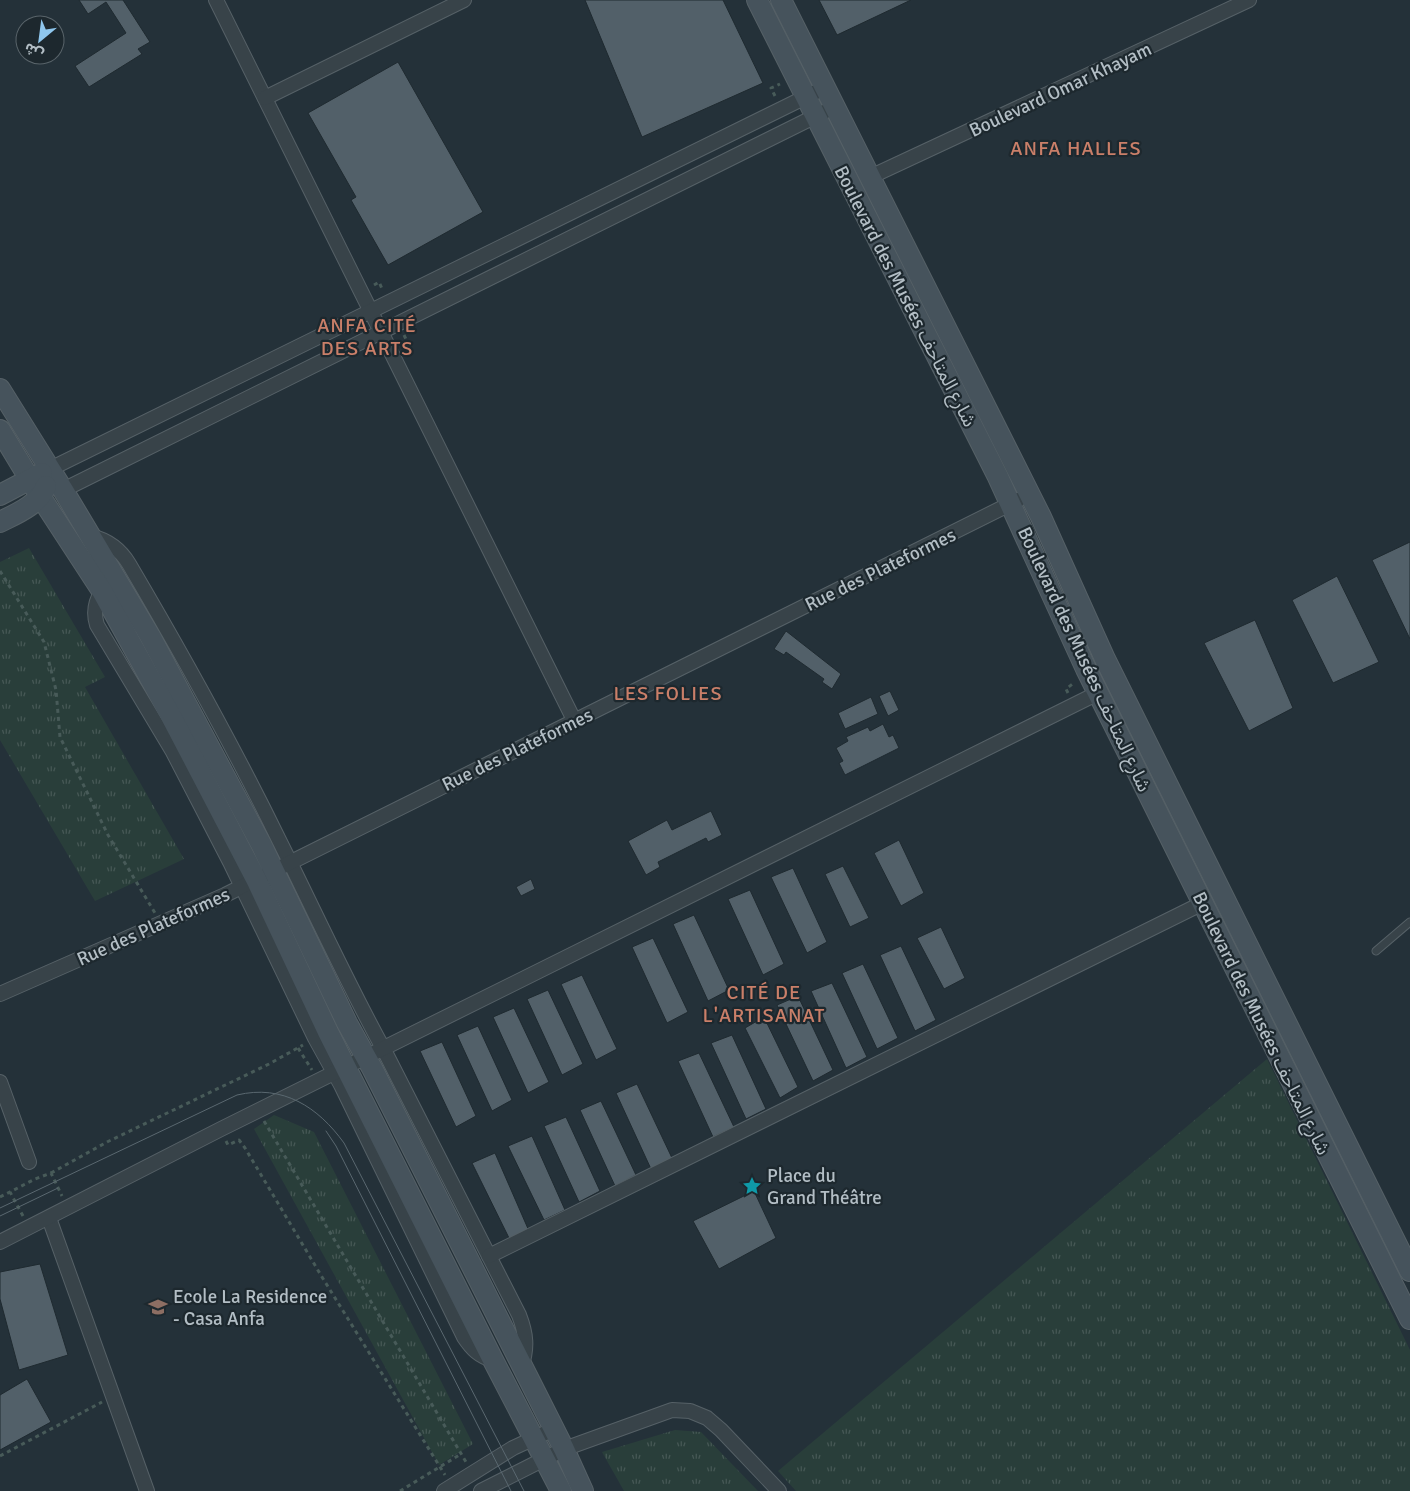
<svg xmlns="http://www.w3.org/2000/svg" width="1410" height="1491" font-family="Signika,'Noto Sans Arabic',sans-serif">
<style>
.grass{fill:url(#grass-tufts)}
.building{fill:#526069;stroke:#1f2a30}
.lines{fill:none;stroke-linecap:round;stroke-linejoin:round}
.lane-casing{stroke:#566167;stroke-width:9}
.street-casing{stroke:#566167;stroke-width:16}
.secondary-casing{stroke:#566167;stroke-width:22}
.path{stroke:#485b59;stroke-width:3;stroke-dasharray:4 4;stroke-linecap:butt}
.lane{stroke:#384349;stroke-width:7}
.street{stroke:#384349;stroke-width:14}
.secondary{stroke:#46535c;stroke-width:20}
.tram{stroke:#5a6870;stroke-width:1}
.labels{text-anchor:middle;stroke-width:4.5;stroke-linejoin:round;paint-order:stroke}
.street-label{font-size:19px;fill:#b3bec5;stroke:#1d282e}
.poi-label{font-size:19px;fill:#b3bec5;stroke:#1d282e;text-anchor:start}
.neighbourhood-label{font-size:20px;letter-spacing:1px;fill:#ca7f69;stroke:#1d282e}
</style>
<defs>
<pattern id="grass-tufts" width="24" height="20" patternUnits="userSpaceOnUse" patternTransform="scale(1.25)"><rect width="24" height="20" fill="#293e3a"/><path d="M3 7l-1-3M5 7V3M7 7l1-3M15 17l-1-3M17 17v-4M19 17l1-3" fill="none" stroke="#465855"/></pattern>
</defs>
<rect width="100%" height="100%" fill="#243139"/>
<g class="grass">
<path d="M29 548 105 677 85 687 184 859 95 901 0 740V562Z"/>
<path d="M1267 1059 1410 1350V1491H796L778 1471Z"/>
<path d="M274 1115 314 1132 473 1444 439 1465 254 1129Z"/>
<path d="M675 1430 701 1432 758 1491H624L602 1452Z"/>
</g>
<g class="building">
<path d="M79 0H123L150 42 138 49 142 54 89 87 75 66 126 33 106 2 88 14Z"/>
<path d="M585 0H723L763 83 642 137Z"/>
<path d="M819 0H911L837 35Z"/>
<path d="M398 62 483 212 388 265 351 200 356 197 308 113Z"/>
<path d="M1410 542V639L1372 560Z"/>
<path d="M1337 576 1379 662 1333 683 1292 600Z"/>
<path d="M1255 620 1293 708 1249 731 1204 643Z"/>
<path d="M786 631 841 674 832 689 822 682 824 679 786 652 784 655 774 649Z"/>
<path d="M890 691 899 710 888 716 879 696Z"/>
<path d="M871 697 878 714 845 729 838 713Z"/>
<path d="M883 724 889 737 893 735 899 748 845 775 839 763 843 761 836 748 848 741 846 737 868 727 870 731Z"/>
<path d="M711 811 722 835 708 842 706 838 658 862 660 867 646 875 628 841 667 820 672 830Z"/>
<path d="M899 840 924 893 901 906 874 853Z"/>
<path d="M843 866 869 918 850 927 825 874Z"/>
<path d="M793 868 827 942 807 953 771 877Z"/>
<path d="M531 879 535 889 521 896 516 887Z"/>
<path d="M750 890 784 964 763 975 728 899Z"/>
<path d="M694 915 729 990 708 1001 673 924Z"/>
<path d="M941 927 965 978 944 989 917 938Z"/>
<path d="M653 938 688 1012 667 1023 632 947Z"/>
<path d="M901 946 936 1020 915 1031 880 955Z"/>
<path d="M863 964 898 1038 877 1049 842 973Z"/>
<path d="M582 975 617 1049 596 1060 561 984Z"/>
<path d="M832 983 867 1057 846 1068 811 991Z"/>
<path d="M548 990 583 1064 562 1075 527 999Z"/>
<path d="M798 996 833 1070 813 1081 777 1005Z"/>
<path d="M514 1008 549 1082 528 1093 493 1017Z"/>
<path d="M764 1017 798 1087 780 1098 745 1028Z"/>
<path d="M478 1026 512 1100 492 1111 457 1035Z"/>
<path d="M732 1035 766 1109 746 1119 711 1043Z"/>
<path d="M442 1042 476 1116 456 1127 420 1051Z"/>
<path d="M699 1053 734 1127 713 1137 678 1061Z"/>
<path d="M637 1084 672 1158 651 1169 616 1093Z"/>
<path d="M601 1101 636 1175 615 1186 580 1110Z"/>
<path d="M566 1117 600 1191 579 1202 544 1126Z"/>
<path d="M532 1136 565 1210 544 1220 508 1146Z"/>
<path d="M495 1153 529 1231 510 1240 472 1163Z"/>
<path d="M754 1191 776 1238 719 1269 693 1221Z"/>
<path d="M40 1264 68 1355 19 1370 0 1299V1272Z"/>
<path d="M27 1379 51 1422 0 1450V1395Z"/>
</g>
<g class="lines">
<g class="lane-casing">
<path id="lane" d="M1376 951 1410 922"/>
</g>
<g class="street-casing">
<g id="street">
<path d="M216 0 574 720"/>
<path d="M265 98 464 0"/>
<path d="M870 177 1249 0"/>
<path d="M50 469 824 88"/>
<path d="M63 490 824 112"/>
<path d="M91 536C107 540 120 549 129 564 182 654 233 746 279 840 314 910 346 981 384 1050L519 1315C526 1333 528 1348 521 1367"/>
<path d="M102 591C95 602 93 612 97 625L173 752 230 862 315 1038 341 1085 464 1337C472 1349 479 1356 493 1360"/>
<path d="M0 994 225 895 1018 500"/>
<path d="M0 1082 29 1162"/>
<path d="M49 1218 147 1491"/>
<path d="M0 1242 221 1129 1098 693"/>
<path d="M489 1256 1203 903"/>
<path d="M444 1491 513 1448 554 1429"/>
<path d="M481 1491 564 1449 672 1410 690 1411 707 1418 721 1430 779 1491"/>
</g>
</g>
<g class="secondary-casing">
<g id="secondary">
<path d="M757 0 997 475 1086 669 1410 1319"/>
<path d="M781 0 1041 517 1105 659 1410 1271"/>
<path d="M0 389 63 490 150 636 262 846 347 1023 373 1070 564 1449 583 1491"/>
<path d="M0 430 40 496 102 591 172 718 256 879 328 1032 493 1360 561 1491"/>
<path d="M0 495 42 473"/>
<path d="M0 522C16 514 40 504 46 486"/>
</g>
</g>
<g class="path">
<path d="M775 96 771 88 780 84"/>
<path d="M374 285 379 282 383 291"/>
<path d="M404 335 410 348 404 351"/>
<path d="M0 571 44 642 56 690 60 737 108 835 155 913"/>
<path d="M1068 693 1066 689 1075 682"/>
<path d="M298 1048 312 1070"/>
<path d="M264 1121 466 1462"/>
<path d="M226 1141 228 1145 239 1140 245 1148 322 1277 445 1475"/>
<path d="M51 1173 107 1142 269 1064 303 1045"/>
<path d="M0 1197 10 1192"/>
<path d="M23 1216 10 1192 35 1179 51 1173 62 1196"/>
<path d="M0 1456 102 1402"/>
<path d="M400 1491 461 1454"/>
</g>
<use href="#lane" class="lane"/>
<use href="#street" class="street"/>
<use href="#secondary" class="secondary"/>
<g class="tram">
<path d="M326 1131 336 1146 511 1491"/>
<path d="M0 1208 237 1095C283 1084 318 1107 344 1143L524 1491"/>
<path d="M0 1216 58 1188"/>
</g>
</g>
<defs>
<g id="sight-bare" transform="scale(1.5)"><path d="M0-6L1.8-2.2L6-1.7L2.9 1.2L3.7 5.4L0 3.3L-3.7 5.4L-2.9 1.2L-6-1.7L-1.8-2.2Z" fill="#0f9aa8" stroke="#1d282e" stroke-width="2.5" paint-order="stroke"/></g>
<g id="school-bare" transform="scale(1.5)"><path d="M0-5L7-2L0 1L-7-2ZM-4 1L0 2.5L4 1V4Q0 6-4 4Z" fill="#8d6e63" stroke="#1d282e" stroke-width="2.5" paint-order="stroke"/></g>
</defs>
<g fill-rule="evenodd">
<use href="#sight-bare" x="752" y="1186"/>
<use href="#school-bare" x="158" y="1307"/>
</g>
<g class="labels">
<g class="street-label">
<text transform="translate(1060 89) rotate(-25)" y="7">Boulevard Omar Khayam</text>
<text transform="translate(906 296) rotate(63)" y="7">Boulevard des Musées شارع المتاحف</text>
<text transform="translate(880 569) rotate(-26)" y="7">Rue des Plateformes</text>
<text transform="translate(1085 659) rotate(65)" y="7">Boulevard des Musées شارع المتاحف</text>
<text transform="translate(517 749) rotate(-26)" y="7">Rue des Plateformes</text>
<text transform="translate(153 926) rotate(-24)" y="7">Rue des Plateformes</text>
<text transform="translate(1262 1023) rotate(64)" y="7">Boulevard des Musées شارع المتاحف</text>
</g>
<g class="poi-label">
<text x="767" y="1182">Place du<tspan x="767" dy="22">Grand Théâtre</tspan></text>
<text x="173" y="1303">Ecole La Residence<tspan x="173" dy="22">- Casa Anfa</tspan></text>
</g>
<g class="neighbourhood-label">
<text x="1076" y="155">ANFA HALLES</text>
<text x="367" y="332">ANFA CITÉ<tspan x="367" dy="23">DES ARTS</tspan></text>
<text x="668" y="700">LES FOLIES</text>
<text x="764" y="999">CITÉ DE<tspan x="764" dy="23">L'ARTISANAT</tspan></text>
</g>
</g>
<g transform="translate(40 40) rotate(209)"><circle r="24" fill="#1d282e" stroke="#59646a"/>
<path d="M0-4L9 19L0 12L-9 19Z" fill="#8fc7ee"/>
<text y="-8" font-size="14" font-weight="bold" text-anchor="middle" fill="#b3bec5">ش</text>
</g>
</svg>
